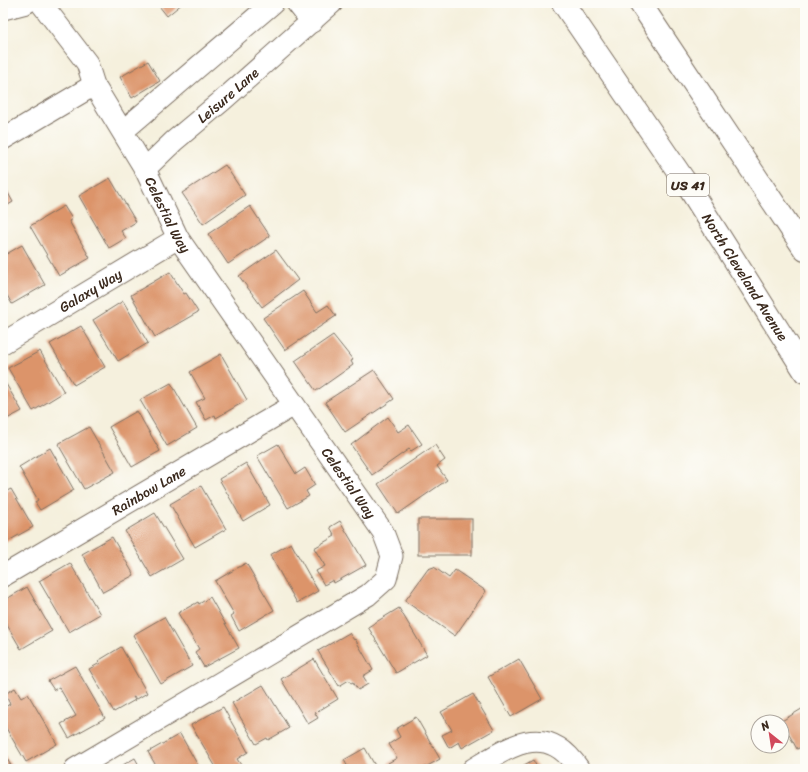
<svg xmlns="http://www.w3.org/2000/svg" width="808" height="772" font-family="Sriracha,sans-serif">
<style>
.building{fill:#dc946a}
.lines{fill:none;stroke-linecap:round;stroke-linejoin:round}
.street-casing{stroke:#7c6f61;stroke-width:23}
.primary-casing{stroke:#7c6f61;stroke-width:24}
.street{stroke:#fff;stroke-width:21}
.primary{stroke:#fff;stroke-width:22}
.labels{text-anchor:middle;stroke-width:3;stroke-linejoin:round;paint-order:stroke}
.shield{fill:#fdfcf7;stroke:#75695f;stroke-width:1}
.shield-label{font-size:13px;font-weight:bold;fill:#3b2a1e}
.street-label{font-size:14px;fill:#3b2a1e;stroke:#fdfcf7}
</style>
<rect width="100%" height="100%" fill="#fdfcf7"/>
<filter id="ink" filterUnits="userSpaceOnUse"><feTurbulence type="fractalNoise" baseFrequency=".025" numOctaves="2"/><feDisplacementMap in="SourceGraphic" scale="8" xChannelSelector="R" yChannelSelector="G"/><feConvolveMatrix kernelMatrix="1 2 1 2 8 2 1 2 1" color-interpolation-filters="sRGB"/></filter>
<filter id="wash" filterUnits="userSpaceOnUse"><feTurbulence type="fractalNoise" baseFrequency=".012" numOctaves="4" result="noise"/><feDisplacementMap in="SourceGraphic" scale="16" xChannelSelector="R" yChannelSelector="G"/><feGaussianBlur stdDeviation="0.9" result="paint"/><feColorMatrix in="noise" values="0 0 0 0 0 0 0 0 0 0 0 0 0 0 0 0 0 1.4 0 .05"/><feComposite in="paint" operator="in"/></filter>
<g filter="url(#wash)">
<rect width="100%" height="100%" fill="#f5f0dd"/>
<g id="blocks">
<g class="building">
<path d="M163 3H183L167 16 159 6Z"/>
<path d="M148 61 160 81 132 98 120 77Z"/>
<path d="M225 165 245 195 203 224 182 193Z"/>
<path d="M110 178 136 222 121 231 126 238 109 248 79 196Z"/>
<path d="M3 184 13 202 3 208Z"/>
<path d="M64 206 72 219 69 221 90 258 59 276 30 226Z"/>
<path d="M250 206 270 236 228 264 208 234Z"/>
<path d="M22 245 45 285 12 304 3 288V256Z"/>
<path d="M276 250 298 280 262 307 239 276Z"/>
<path d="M170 272 184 294 186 293 198 312 155 337 131 295Z"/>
<path d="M303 291 317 312 328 305 336 316 285 350 263 318Z"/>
<path d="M123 301 148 343 118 361 93 320Z"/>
<path d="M81 326 105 367 74 385 50 344Z"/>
<path d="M333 335 353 360 351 361 353 365 316 391 295 361Z"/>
<path d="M40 351 64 392 33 411 8 368Z"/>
<path d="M221 354 247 400 216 418 215 415 206 420 196 402 205 398 190 372Z"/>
<path d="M374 370 394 399 345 432 325 402Z"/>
<path d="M3 379 22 411 3 421Z"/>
<path d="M171 383 197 428 167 446 140 400Z"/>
<path d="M137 411 160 451 132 467 109 427Z"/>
<path d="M388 417 398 432 409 425 422 444 411 451 409 449 372 475 351 445Z"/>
<path d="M89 427 115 472 84 489 58 444Z"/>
<path d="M278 444 296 474 305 468 315 485 306 491 309 496 288 508 257 456Z"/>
<path d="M435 445 445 460 437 466 447 480 398 514 378 484Z"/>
<path d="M50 448 74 490 40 510 35 502 38 500 19 467Z"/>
<path d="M246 463 270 505 243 521 219 479Z"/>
<path d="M201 486 226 529 195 547 170 504Z"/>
<path d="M11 489 33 527 3 544V493Z"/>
<path d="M155 513 183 559 152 577 125 531Z"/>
<rect x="418" y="519" width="54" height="36"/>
<path d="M340 521 366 565 334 583 333 580 324 585 316 571 325 566 314 548 335 536 330 527Z"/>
<path d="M112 537 134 575 103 592 82 554Z"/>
<path d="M291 543 318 591 297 603 270 555Z"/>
<path d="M70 563 100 614 69 632 39 581Z"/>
<path d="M246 563 274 610 239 631 231 616 234 614 215 581Z"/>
<path d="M434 567 449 578 455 570 486 591 455 636 405 601 428 569Z"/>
<path d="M27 587 52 631 21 649 3 618V601Z"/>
<path d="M210 597 239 648 204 667 195 652 199 649 178 613 198 602 199 604Z"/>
<path d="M399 608 427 655 396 673 368 627Z"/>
<path d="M164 617 192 666 161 684 133 635Z"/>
<path d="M349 633 354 640 355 639 373 670 363 676 368 684 358 690 353 682 351 683 349 680 339 686 318 651Z"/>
<path d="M121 647 147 693 137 699 133 697 135 700 114 712 89 669 100 663 98 661Z"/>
<path d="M314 659 338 699 315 713 318 718 308 724 281 679Z"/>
<path d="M519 659 542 699 511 717 488 677Z"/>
<path d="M75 666 105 718 69 738 61 724 76 716 59 687 54 690 48 681Z"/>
<path d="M263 685 289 728 268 740 267 738 256 744 232 703Z"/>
<path d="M15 688 21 698 28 694 57 744 26 762 3 723V708L10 704 5 694Z"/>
<path d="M473 694 494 730 462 748 459 742 449 748 442 735 452 730 441 712Z"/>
<path d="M223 707 248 752 237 759 243 768 241 769H217L191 725Z"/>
<path d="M805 707V745L797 749 782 722H780Z"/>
<path d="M416 717 440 759 422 769H392L388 763 397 758 389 744 400 737 396 729Z"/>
<path d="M180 734 200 769H158L148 752Z"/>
<path d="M365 748 377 769H349L344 760Z"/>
<path d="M3 752 13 769H3Z"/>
<path d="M135 758 141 769H116Z"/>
<path d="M533 760 538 769H517Z"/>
</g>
</g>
</g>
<g filter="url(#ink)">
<use href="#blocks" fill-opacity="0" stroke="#7c6f61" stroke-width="1"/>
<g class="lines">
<g class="street-casing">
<g id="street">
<path id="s1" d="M41 3 87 63 94 85 145 169 178 238 383 532 392 556 386 579 368 595 75 769"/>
<path d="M297 3 312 22"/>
<path d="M3 9 26 3"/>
<path d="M123 131 273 3"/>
<path d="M3 139 94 85"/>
<path id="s2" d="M145 169 174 141 223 100 332 3"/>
<path id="s3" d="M3 343 178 238"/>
<path id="s4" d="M3 576 294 405"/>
<path d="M473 769C511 746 546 720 579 769"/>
</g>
</g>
<g class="primary-casing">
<g id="primary">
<path id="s5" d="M563 3 684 180 805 372"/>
<path d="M640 3 805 250"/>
</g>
</g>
<use href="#street" class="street"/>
<use href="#primary" class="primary"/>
</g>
</g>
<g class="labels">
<rect class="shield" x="667" y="174" width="42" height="22" rx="3"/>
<g class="shield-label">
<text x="688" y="190">US 41</text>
</g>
<g class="street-label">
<text dy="5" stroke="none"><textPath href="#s2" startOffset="111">Leisure Lane</textPath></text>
<text dy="5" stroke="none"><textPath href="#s1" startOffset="248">Celestial Way</textPath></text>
<text dy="5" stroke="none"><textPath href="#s5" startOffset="329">North Cleveland Avenue</textPath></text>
<text dy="5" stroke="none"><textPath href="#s3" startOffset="102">Galaxy Way</textPath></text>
<text dy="5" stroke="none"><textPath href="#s1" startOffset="572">Celestial Way</textPath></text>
<text dy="5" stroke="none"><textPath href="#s4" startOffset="169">Rainbow Lane</textPath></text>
</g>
</g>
<rect width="808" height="772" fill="none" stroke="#fdfcf7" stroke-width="16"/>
<g transform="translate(770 734) rotate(330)"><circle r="19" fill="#fdfcf7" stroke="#afa8a0"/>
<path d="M0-3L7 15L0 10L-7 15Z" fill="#d1495b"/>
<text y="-6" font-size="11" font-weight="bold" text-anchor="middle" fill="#3b2a1e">N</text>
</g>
</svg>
